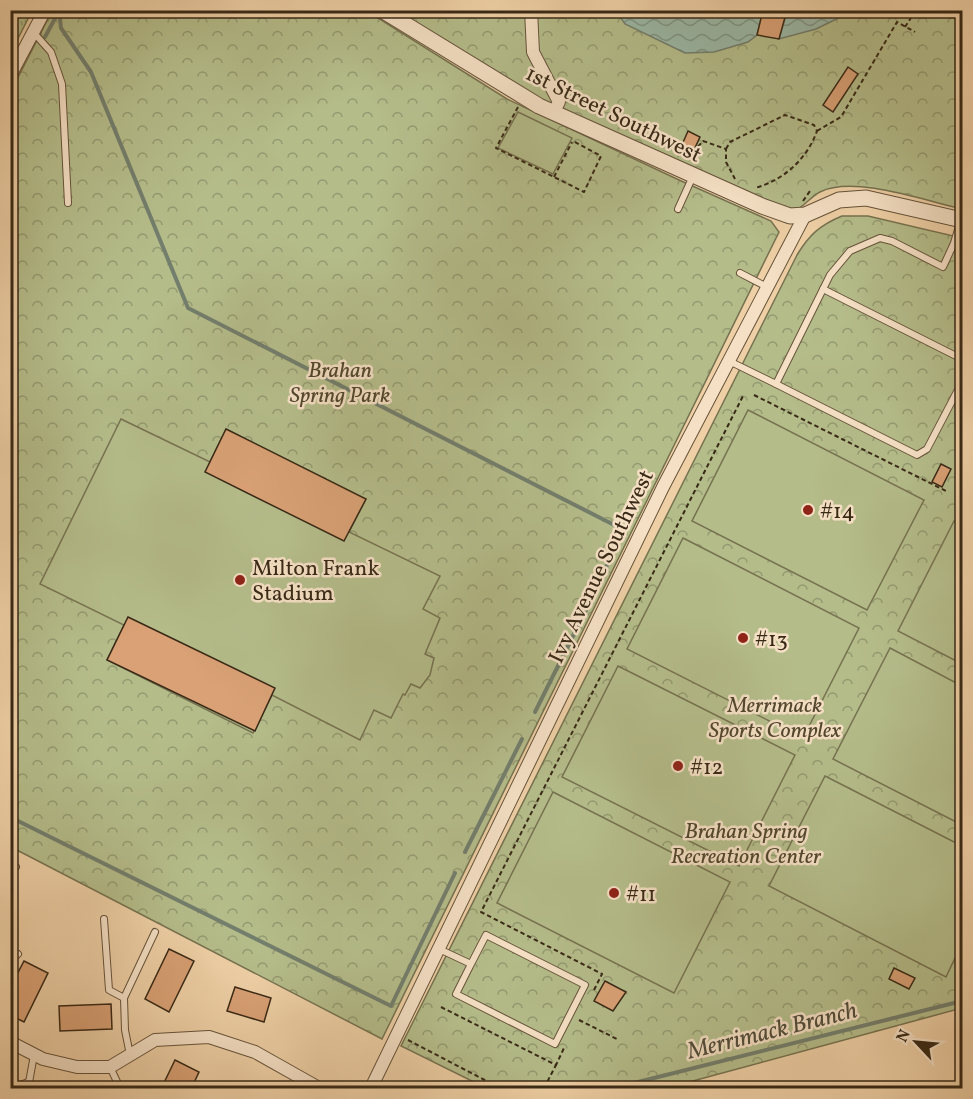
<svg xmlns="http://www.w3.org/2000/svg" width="973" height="1099" font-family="Vollkorn,serif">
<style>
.grass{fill:url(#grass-tufts);stroke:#767250;stroke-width:1.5}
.park{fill:url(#park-crowns);stroke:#767250;stroke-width:1.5}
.garden{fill:#b4bc8a;stroke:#767250;stroke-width:1.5}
.water{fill:url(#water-waves);stroke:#737e6c;stroke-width:1.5}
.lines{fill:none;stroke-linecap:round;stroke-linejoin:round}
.stream{stroke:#737e6c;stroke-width:4}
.building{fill:#d9a175;stroke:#382916;stroke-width:1.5}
.service-casing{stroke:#66533a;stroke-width:8}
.minor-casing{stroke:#66533a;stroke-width:14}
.tertiary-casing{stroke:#66533a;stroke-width:17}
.path{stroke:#382916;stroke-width:2;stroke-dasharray:4.5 3;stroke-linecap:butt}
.service{stroke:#f5e0c5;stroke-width:6}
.minor{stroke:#f5e0c5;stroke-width:12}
.tertiary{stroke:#f5e0c5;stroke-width:15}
.poi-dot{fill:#8f2418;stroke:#f5e0c5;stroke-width:2}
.labels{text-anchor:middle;stroke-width:5;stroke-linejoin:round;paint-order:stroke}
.street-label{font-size:22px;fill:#382916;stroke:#f5e0c5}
.park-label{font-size:22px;font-style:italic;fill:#51462d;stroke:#f5e0c5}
.poi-label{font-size:22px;fill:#382916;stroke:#f5e0c5;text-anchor:start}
.water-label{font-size:24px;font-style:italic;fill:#504c3a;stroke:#f5e0c5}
</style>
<defs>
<pattern id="grass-tufts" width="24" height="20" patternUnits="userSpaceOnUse" patternTransform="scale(1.5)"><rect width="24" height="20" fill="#b4bc8a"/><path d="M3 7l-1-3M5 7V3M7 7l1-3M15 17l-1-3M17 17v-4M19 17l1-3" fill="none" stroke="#939970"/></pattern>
<pattern id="park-crowns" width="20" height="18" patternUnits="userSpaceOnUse" patternTransform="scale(1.5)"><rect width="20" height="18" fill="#b4bc8a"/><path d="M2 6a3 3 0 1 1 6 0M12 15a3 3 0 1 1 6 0" fill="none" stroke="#939970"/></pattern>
<pattern id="water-waves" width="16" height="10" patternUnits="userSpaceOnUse" patternTransform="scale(1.5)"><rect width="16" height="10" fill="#9ab7a5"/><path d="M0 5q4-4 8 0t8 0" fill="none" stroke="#7f9585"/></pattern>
</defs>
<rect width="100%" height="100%" fill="#efd0a6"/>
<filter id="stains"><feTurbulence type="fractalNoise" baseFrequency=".00333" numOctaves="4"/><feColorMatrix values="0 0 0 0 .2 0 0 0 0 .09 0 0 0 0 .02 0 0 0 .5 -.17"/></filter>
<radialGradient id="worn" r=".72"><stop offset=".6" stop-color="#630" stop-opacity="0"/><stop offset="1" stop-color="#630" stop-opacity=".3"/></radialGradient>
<path class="grass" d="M11 10 32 11 11 52 10 11Z"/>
<g class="park">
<path d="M52 11H367L507 99 679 180 771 221 779 232 382 1039 11 847 10 93Z"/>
<path d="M392 11H962V209C926 201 854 175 820 192 812 196 806 204 798 209L774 207 628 143 515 86Z"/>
<path d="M842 216H868L962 238V1008L667 1088H486L401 1046 797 255C809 235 820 225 842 216Z"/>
</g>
<g class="garden">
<path d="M518 112 572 138 553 174 498 148Z"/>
<path d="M748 410 924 500 867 610 692 521Z"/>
<path d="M121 419 210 462 226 429 366 499 349 532 440 576 423 609 440 618 425 654 434 658 430 675 420 688 411 684 405 695 403 694 391 718 374 710 360 740 272 695 253 733 107 660 124 625 40 584Z"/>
<path d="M954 521 962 526V664L898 631Z"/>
<path d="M683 538 859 628 803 738 627 649Z"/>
<path d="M890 648 962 686V825L833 759Z"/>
<path d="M618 666 795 755 739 866 562 777Z"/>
<path d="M825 776 962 846V943L946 977 769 886Z"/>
<path d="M553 792 730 882 674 993 497 903Z"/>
</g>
<g class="water">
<path d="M616 11H763L757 35 748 42 714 52 685 53 625 24Z"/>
<path d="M784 11H853L816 29 779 39 787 12Z"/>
</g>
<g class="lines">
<g class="stream">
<path d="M59 10 61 28 91 72 188 308 624 530 597 586"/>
<path d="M45 37 59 11"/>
<path d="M535 712 589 604"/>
<path d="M10 817 391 1006 455 873"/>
<path d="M465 852 522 739"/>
<path d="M627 1088 630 1084 962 1001"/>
</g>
</g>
<g class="building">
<path d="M763 10H787L779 39 757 35Z"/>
<path d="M848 67 858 74 833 112 823 105Z"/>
<path d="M688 131 700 137 693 152 681 147Z"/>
<path d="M226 429 366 499 344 541 205 472Z"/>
<path d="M941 464 951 469 942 487 932 482Z"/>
<path d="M128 617 275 688 255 731 107 660Z"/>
<path d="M169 949 194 961 169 1012 145 999Z"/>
<path d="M24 961 48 973 24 1022 10 1015V988Z"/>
<path d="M894 968 915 978 909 989 889 979Z"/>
<path d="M605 981 626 992 613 1011 594 1001Z"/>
<path d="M235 987 271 998 264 1022 227 1011Z"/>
<path d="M111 1004 112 1029 60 1031 59 1006Z"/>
<path d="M175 1060 199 1072 191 1089H161Z"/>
</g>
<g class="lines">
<g class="service-casing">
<g id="service">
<path d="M34 33 51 52 62 84 68 203"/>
<path d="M678 209 693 176"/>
<path d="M740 273 767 287"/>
<path d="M823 289 962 359"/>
<path d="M729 361 776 384 830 275 850 251 880 238 892 241 943 267 954 243 961 219"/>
<path d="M776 384 917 455 927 449 962 382"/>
<path d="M10 864 16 867"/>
<path d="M104 919 109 990 124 998 155 932"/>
<path d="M439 949 471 964 456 994 555 1044 585 985 486 935 471 964"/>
<path d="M10 962 18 954"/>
<path d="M124 998 125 1030 130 1055"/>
<path d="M110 1067 120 1088"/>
<path d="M13 1088 28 1082"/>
<path d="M28 1088 34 1055"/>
</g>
</g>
<g class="minor-casing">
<g id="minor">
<path d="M531 10 533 52 559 102 553 113"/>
<path d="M10 76 45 10"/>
<path d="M10 1042 43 1059 77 1067H110L155 1040 209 1037 255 1052 319 1088"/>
<path d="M371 1088 663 487 805 215"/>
</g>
</g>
<g class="tertiary-casing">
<path id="tertiary" d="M382 10 539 106 762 206 790 216 805 215 839 200 866 198 962 220"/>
</g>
<g class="path">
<path d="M905 27 916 10"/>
<path d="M518 107 496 148 584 192 601 156 573 141"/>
<path d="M817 131 841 117 897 22 915 32"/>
<path d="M726 149 730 142 785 115 814 125 817 131C807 159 784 180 755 188"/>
<path d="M688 158 703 141 726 149V162L735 179"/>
<path d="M554 177 572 142"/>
<path d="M803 201 810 191"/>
<path d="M754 395 948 492"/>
<path d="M594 990 602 974 481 912 744 394"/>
<path d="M441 1007 556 1065 564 1048"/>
<path d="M579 1020 619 1040"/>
<path d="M408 1040 500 1088"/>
<path d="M544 1088 556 1065"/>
</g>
<use href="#service" class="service"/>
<use href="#minor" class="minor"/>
<use href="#tertiary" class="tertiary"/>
</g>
<g class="poi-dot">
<circle cx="808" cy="510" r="6"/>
<circle cx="240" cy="580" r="6"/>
<circle cx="743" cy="638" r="6"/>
<circle cx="678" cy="766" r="6"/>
<circle cx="614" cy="893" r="6"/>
</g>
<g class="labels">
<g class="street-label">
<text transform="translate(614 113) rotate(26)" y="8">1st Street Southwest</text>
<text transform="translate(600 566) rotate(-64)" y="8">Ivy Avenue Southwest</text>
</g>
<g class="park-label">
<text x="340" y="377">Brahan<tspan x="340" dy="25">Spring Park</tspan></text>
<text x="775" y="712">Merrimack<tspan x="775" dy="25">Sports Complex</tspan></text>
<text x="746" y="838">Brahan Spring<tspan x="746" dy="25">Recreation Center</tspan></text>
</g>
<g class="poi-label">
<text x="820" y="518">#14</text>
<text x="252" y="575">Milton Frank<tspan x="252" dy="25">Stadium</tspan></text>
<text x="755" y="646">#13</text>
<text x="690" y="774">#12</text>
<text x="626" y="901">#11</text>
</g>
<g class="water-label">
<text transform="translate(772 1030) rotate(-14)" y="8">Merrimack Branch</text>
</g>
</g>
<rect width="973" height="1099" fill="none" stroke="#efd0a6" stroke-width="36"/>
<rect x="12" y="12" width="949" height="1075" fill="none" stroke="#382916" stroke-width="3"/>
<rect x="18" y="18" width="937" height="1063" fill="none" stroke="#382916" stroke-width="1.5"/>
<g transform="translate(916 1042) rotate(296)" stroke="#f5e0c5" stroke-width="4.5" paint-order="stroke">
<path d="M0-4.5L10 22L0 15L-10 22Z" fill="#382916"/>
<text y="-9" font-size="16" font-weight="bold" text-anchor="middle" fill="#382916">N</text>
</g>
<rect width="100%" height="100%" filter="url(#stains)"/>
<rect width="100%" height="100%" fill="url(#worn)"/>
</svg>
